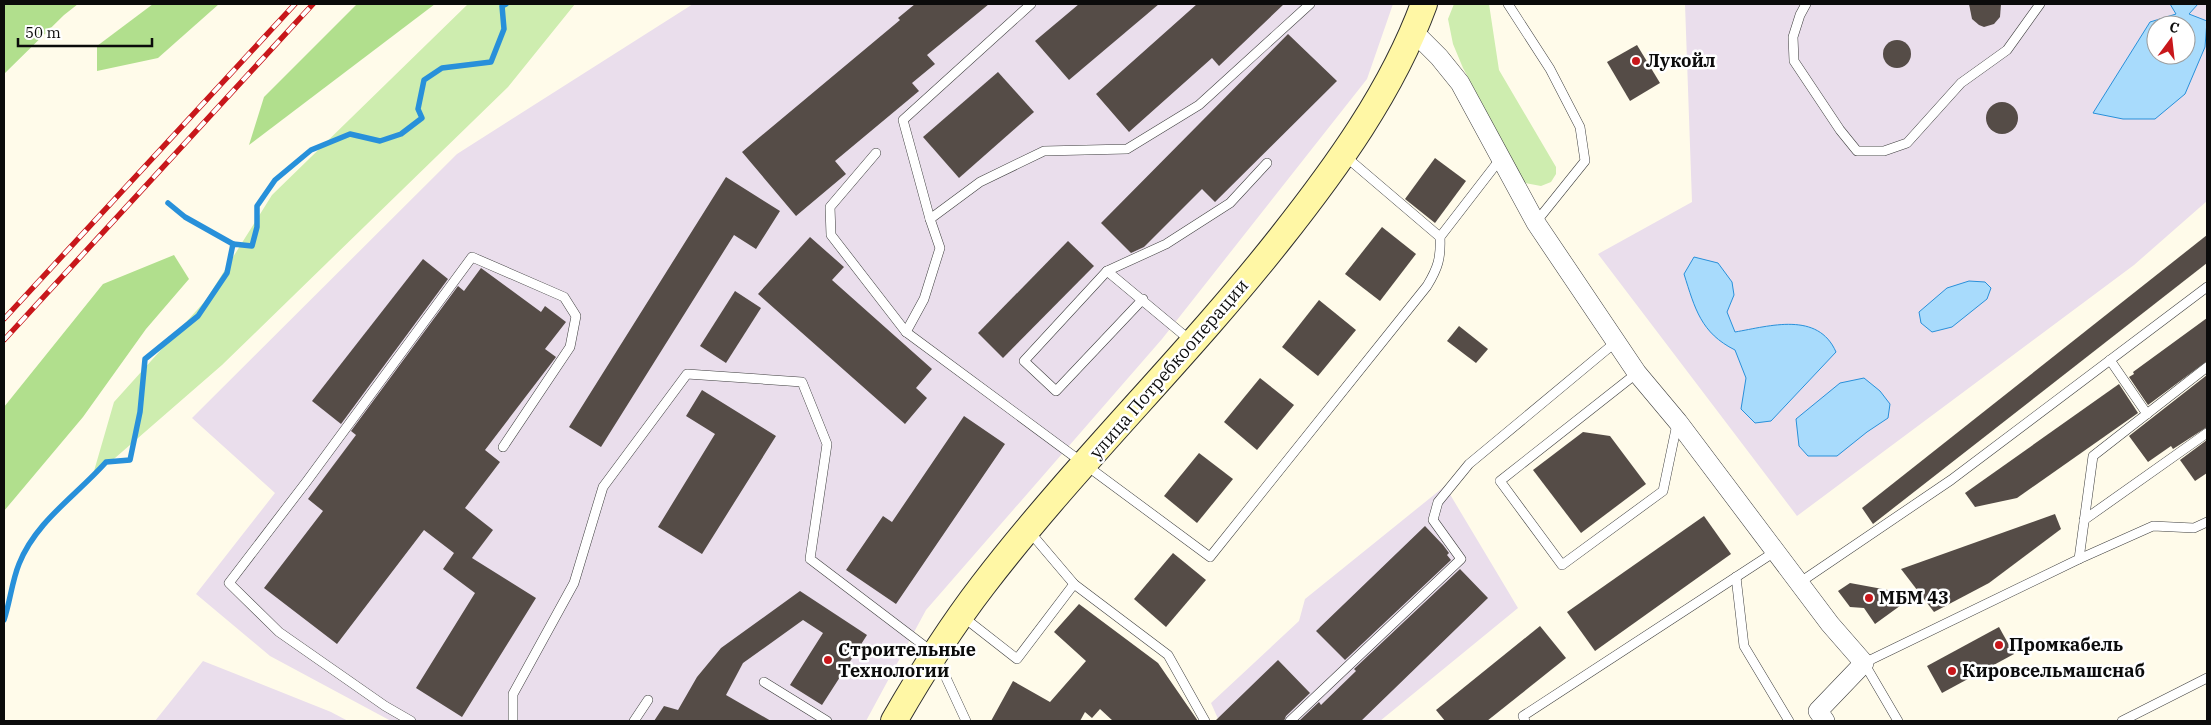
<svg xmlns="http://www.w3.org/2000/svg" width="2211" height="725" font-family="'IBM Plex Serif',serif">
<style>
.industrial{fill:#eadeec;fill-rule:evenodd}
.green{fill:#ceedaf}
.forest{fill:#b1df8d}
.water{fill:#a8dbfc;stroke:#2890da;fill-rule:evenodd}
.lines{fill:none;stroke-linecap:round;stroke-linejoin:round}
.stream{stroke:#2890da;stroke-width:5.5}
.building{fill:#554c47}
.service-casing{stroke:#3e3e3e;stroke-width:10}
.minor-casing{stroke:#3e3e3e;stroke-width:20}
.secondary-casing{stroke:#2d2d2d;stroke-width:28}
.service{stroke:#fff;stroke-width:9}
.minor{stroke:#fff;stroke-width:19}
.secondary{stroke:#fff7a5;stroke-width:26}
.rail-casing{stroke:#c8171b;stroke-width:5.5}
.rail{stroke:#fff;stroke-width:4;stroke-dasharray:11;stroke-linecap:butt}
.poi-dot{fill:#c8171b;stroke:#fff;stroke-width:2}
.labels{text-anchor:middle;stroke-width:5;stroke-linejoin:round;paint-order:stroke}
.poi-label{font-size:18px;font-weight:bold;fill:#0b0b0b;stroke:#fff;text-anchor:start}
.street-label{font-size:18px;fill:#0b0b0b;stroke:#fff}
</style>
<rect width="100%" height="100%" fill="#fffbea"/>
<g class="industrial">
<path d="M693 4H1393L1367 79 1162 339 926 610 866 721H391L270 656 196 594 275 493 192 418 457 154Z"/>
<path d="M1685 4H2207V201L2134 265 1797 516 1598 254 1692 202ZM2156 25H2186V55H2156Z"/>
<path d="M1445 486 1518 608 1380 721H1219L1211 703 1299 621 1305 599Z"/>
<path d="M203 661 331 712 348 721H155Z"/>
</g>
<g class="green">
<path d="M468 4H575L508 87 222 365 92 478 114 402 206 300 272 195Z"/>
<path d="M1454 4H1489L1499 70 1556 167V174L1551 182 1541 186 1525 183 1463 68 1453 44 1448 19Z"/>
</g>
<g class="forest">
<path d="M4 4H78L64 15 4 74Z"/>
<path d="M153 4H219L158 58 97 71V46Z"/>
<path d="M357 4H435L249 145 264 97Z"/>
<path d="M174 255 189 279 146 329 83 417 4 511V407L103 284Z"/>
</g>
<g class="water">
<path d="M2170 4H2198L2189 14 2207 21 2205 47 2185 94 2155 119H2123L2093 113 2150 22 2176 14ZM2156 25H2186V55H2156Z"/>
<path d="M1694 257 1718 263 1732 282 1734 295 1727 312 1735 332C1770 326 1818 311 1836 352L1771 421 1755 423 1741 409 1746 378 1735 350C1701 333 1695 309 1684 274Z"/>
<path d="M1969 281 1985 282 1991 288 1987 299 1952 327 1932 332 1921 323 1919 312 1947 288Z"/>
<path d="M1864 378 1880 391 1890 404 1888 418 1867 432 1837 456H1808L1799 446 1796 419 1840 383Z"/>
</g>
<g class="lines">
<g class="stream">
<path d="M168 203 185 217 233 244"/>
<path d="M4 620C10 602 12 581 19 564 36 521 77 495 106 462L130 460 140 412 145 359 198 316 227 273 233 244 252 246 257 227V206L275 180 311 150 350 134 380 141 401 134 422 118 418 109 424 80 442 68 491 62 504 29 502 6 506 4"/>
</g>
</g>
<g class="building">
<path d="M915 4H989L927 55 935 64 912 83 919 91 835 161 846 174 796 216 742 152 900 20 898 18Z"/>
<path d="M1079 4H1159L1069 80 1035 41Z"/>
<path d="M1197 4H1284L1219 66 1212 58 1129 132 1096 94Z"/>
<path d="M1969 4H2001L2000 17 1994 24 1984 27 1979 25 1972 19Z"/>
<path d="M1288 34 1337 81 1215 202 1202 189 1144 247 1131 253 1101 223Z"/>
<circle cx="1897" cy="54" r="14"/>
<path d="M1637 45 1660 83 1630 101 1607 62Z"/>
<path d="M998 72 1034 112 959 178 923 137Z"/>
<circle cx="2002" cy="118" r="16"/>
<path d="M1435 158 1466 181 1435 223 1405 199Z"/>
<path d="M726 177 780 211 756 249 734 235 601 447 569 427Z"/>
<path d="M1382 227 1416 254 1380 301 1345 274Z"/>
<path d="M2207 235V263L1873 524 1862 508Z"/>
<path d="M810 237 844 267 832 280 932 369 916 388 927 398 905 424 758 294Z"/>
<path d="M1068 241 1094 266 1003 358 978 333Z"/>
<path d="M423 259 448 279 341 424 312 401Z"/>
<path d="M481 268 541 312 545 306 566 322 545 349 556 357 485 450 500 462 465 508 493 530 472 558 536 598 462 717 416 688 475 593 443 569 454 553 424 530 337 644 264 588 323 511 308 499 356 435 351 431 458 286 464 291Z"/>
<path d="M735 291 761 308 726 363 700 346Z"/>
<path d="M1319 300 1356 330 1318 376 1282 347Z"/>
<path d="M2207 318V361L2148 405 2129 377 2134 374 2133 372Z"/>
<path d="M1459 326 1488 349 1476 363 1447 341Z"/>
<path d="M2207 375V427L2173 449 2171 446 2148 462 2129 436Z"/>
<path d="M1260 378 1294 405 1257 450 1224 422Z"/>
<path d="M2119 384 2138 413 2017 498 1975 507 1965 493Z"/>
<path d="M702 390 776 436 702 554 658 527 715 434 686 416Z"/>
<path d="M964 416 1005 444 896 604 846 570 883 516 892 522Z"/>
<path d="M1583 432 1610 436 1646 484 1581 533 1533 470Z"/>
<path d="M2207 440V473L2195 481 2180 460Z"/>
<path d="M1199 453 1233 479 1197 523 1164 496Z"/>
<path d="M2055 514 2061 529 1989 583 1934 612 1901 569Z"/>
<path d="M1704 516 1731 554 1595 651 1567 612Z"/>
<path d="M1425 526 1443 545 1449 553 1447 555 1451 560 1345 660 1316 631Z"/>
<path d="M1173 553 1206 580 1166 627 1134 599Z"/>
<path d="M1460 569 1488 598 1361 721H1299L1319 702 1321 705 1356 671 1354 669Z"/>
<path d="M1850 583 1915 595 1875 624 1864 608 1850 607 1838 591Z"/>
<path d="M800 591 867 635 822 705 790 685 823 633 803 620 743 663 726 695 771 721H654L664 706 678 710 697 677 721 648Z"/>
<path d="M1079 604 1158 663 1198 721H1113L1100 709 1092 718 1085 712 1080 721H991L1013 681 1050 702 1086 661 1054 632Z"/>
<path d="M1540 626 1566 658 1487 721H1445L1436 710Z"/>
<path d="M1999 627 2014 654 1942 693 1927 666Z"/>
<path d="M1278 660 1310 693 1286 716 1284 721H1215Z"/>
</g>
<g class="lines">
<g class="service-casing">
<g id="service">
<path d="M1508 4 1550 69 1580 127 1585 161 1536 222"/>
<path d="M1806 4 1800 15 1793 37 1794 61 1840 130 1857 151H1884L1907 143 1961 83 2007 50 2040 4"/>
<path d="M876 153 830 207 831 235 906 332 1210 557 1427 286C1438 268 1441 258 1440 237L1501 158"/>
<path d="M1345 156 1440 237"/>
<path d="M930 219 980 182 1044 151 1127 149 1199 105 1310 4"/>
<path d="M1107 271 1191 341"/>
<path d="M1143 299 1056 391 1024 361 1107 271 1166 244 1230 203 1267 163"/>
<path d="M906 332 924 299 940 248 930 219 903 120 1031 4"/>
<path d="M2110 360 2147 414"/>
<path d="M1637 373 1500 481 1562 565 1663 491 1677 424"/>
<path d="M2084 520 2207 433"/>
<path d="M1029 531 1074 584 1168 655 1205 721"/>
<path d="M2079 559 2153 526 2194 528 2207 522"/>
<path d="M1736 577 1744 646 1789 721"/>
<path d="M1799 583 1951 480 2207 287"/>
<path d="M962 616 1017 659 1074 584"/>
<path d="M764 682 827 721"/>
<path d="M411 721 385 706 279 632 229 583 307 481 472 257 564 297 576 316 570 347 503 447"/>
<path d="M513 721V694L574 583 603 487 687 374 802 382 827 444 810 559 935 654 966 721"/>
<path d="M634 721 648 700"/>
<path d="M1290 721 1461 559 1433 520 1438 502 1469 464 1617 341"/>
<path d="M1525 721 1523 716 1776 551"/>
<path d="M1898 721 1864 663 2079 559 2093 456 2207 367"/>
<path d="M2122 721 2207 678"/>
</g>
</g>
<g class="minor-casing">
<path id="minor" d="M1414 32 1439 57 1460 83 1536 223 1637 373 1678 422 1830 624 1864 663 1818 711 1825 721"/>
</g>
<g class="secondary-casing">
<path id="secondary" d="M894 721C921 674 950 628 983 585 1075 465 1185 359 1279 240 1336 168 1392 91 1424 4"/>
</g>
<use href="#service" class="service"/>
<use href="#minor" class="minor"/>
<use href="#secondary" class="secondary"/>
<g class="rail-casing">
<g id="rail">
<path d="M4 319 295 4"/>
<path d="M4 340 313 4"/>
</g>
</g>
<use href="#rail" class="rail"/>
</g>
<g class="poi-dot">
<circle cx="1636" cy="61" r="5"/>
<circle cx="1869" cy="598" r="5"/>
<circle cx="1999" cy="645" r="5"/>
<circle cx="828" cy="660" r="5"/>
<circle cx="1952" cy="671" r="5"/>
</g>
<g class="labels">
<g class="poi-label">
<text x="1646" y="67">Лукойл</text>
<text x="1879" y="604">МБМ 43</text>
<text x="2009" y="651">Промкабель</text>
<text x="838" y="656">Строительные<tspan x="838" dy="21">Технологии</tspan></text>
<text x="1962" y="677">Кировсельмашснаб</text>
</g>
<g class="street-label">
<text transform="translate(1169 369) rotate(-49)" y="6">улица Потребкооперации</text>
</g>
</g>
<rect width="2211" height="725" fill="none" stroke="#0b0b0b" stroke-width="10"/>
<g transform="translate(2171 40) rotate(15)"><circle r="24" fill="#ffffff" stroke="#9d9d9d"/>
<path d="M0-4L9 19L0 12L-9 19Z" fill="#c8171b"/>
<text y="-8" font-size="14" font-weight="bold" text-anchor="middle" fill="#0b0b0b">С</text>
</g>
<path d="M18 38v8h134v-8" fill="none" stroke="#0b0b0b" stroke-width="2.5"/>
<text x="25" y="38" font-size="15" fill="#0b0b0b" stroke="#ffffff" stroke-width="4" paint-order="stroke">50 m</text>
</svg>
